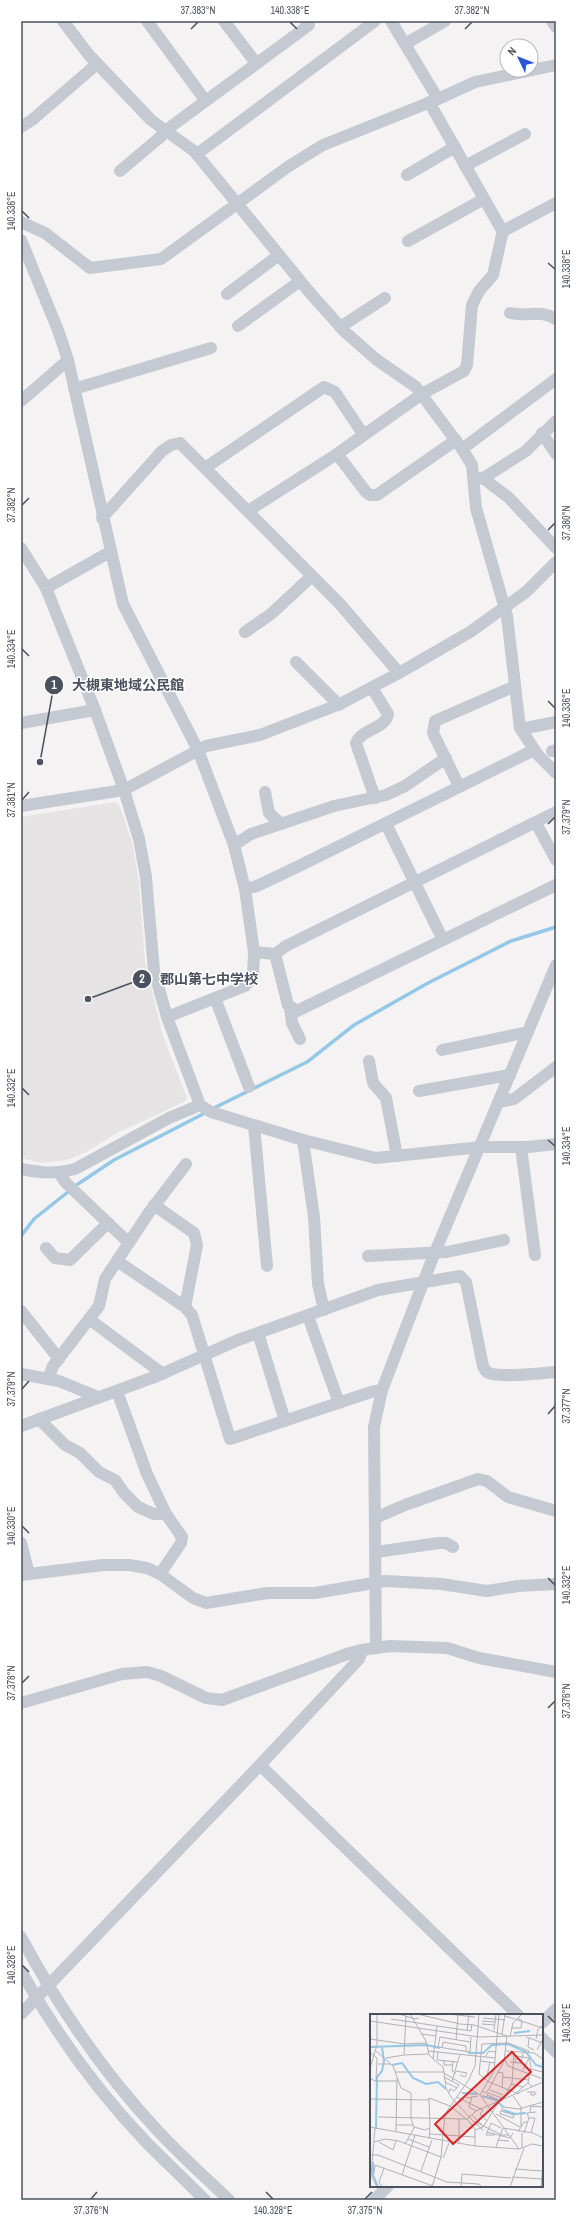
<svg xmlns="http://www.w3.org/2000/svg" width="577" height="2221" font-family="'Archivo Narrow','Noto Sans JP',sans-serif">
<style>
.education{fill:#e5e3e3}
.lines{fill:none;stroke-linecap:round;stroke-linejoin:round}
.stream{stroke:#95c7e6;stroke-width:3.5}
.minor{stroke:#c4c9d2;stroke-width:12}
.ticks{fill:none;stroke:#4b515e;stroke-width:1.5}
.inset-river{fill:none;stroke:#95c7e6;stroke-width:2}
.inset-road{fill:none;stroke:#b0b2b7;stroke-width:1}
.view{fill:#d62828;fill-opacity:0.15;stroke:#d62828;stroke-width:2}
.inset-edge{fill:none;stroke:#4b515e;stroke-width:2}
.leader{fill:none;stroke:#4b515e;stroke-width:1.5}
.callout-dot{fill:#4b515e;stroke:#fff;stroke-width:1.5}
.mark-label{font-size:12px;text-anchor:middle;font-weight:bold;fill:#fff}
.callout-label{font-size:14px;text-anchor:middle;font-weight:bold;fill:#4b515e;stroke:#fff;stroke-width:3;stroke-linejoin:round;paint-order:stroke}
.neatline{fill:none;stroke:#4b515e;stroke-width:1.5}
.ticks-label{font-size:10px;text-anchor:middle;fill:#4b515e}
</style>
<rect width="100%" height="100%" fill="#f4f2f2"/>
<path class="education" d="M115 802 120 806 133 846 139 883 145 962 163 1036 187 1098 184 1102 117 1133 84 1153 67 1160 41 1163 21 1158V817Z"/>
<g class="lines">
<g class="stream">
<path d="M212 1109 307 1062 354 1025 428 983 511 941 556 927"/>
<path d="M21 1236 34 1219 78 1184 114 1160 207 1112"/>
</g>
<g class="minor">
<path d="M63 21 89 55 151 120 194 151 311 294 345 332 377 360 416 387 462 449 472 465 476 508 507 616 520 728 538 755 556 773"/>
<path d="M147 21 205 100"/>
<path d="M224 21 256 63"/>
<path d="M391 21 438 99"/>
<path d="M552 21 556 27"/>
<path d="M405 44 445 21"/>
<path d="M429 102 503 232"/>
<path d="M21 127 32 120 97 64"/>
<path d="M197 154 375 21"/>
<path d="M465 166 525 134"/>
<path d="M120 171 158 139 173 125 309 25 306 21"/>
<path d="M407 175 455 147"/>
<path d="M21 222 45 233 90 268 161 259 289 166 323 145 438 99 475 82 556 65"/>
<path d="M21 240 58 330 68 360 123 604 198 750 234 845 245 889 254 952 253 977 245 986 167 1017"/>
<path d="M408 241 484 199"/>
<path d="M227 294 279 255"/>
<path d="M510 313C529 317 539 309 556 319"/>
<path d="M238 326 300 281"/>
<path d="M340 327 385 298"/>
<path d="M74 389 211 348"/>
<path d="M21 401 68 360"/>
<path d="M542 433 556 454"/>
<path d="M462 449 556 379"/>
<path d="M337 454 366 492 370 495H377L456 440"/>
<path d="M205 468 324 387 335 392 363 434"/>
<path d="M483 478 509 498 556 548"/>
<path d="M474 480 485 477 526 451 556 421"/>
<path d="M248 511 337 454 422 394 464 371 467 365 472 305 479 291 493 275 502 235 505 230 556 203"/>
<path d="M102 518 162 451 171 445 180 443 340 604 399 673"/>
<path d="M21 548 46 588 95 710 124 790 139 839 146 877 154 971 167 1017 200 1105 211 1112 303 1140 376 1158 481 1147H528L556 1144"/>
<path d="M46 588 110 552"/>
<path d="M245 632 271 614 312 576"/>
<path d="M296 662 339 705"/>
<path d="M372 688 388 714C386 729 361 729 356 743L375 798"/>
<path d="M21 723 95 710"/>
<path d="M521 729 556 722"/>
<path d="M552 751 556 750"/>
<path d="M459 786 433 733 435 721 515 686"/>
<path d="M265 792 269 813 281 824"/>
<path d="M21 806 124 790 206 746 260 735 340 704 399 673 470 632 526 592 556 562"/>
<path d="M536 823 556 860"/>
<path d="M386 824 443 940"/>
<path d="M234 845 251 834 334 806 386 795 405 786 446 758"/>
<path d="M245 889 257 886 299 866 534 750"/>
<path d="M254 952 275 954 288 1005 297 1011 556 885"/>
<path d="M275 954 286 946 556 812"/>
<path d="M215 998 249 1087"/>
<path d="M290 1007 292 1023 300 1039"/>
<path d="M442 1050 528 1032"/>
<path d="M369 1061 373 1083 386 1098 397 1156"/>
<path d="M419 1091 510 1075"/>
<path d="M499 1102 514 1099 556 1067"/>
<path d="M254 1125 267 1266"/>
<path d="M303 1140 314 1217 318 1284 324 1310"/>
<path d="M521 1147 535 1255"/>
<path d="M21 1169C41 1173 55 1174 75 1169L169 1118 200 1105"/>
<path d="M59 1173 66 1183 129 1243"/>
<path d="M154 1205 194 1233 197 1245 185 1307"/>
<path d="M46 1248 55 1258 70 1260 108 1223"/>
<path d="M368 1256 447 1252 504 1240"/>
<path d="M117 1261 185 1307 192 1315 230 1439 371 1392 382 1390"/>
<path d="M21 1311 59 1359"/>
<path d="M308 1316 339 1403"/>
<path d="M89 1319 163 1374"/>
<path d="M258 1333 285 1421"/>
<path d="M21 1374 59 1381 98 1397"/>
<path d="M48 1379 53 1366 99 1306 105 1279 148 1214 186 1164"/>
<path d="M117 1391 147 1474 166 1514 182 1537 181 1543 160 1574"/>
<path d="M39 1419 65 1445 80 1453 99 1472 115 1480 124 1493 138 1507 154 1514H166"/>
<path d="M21 1426 157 1376 238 1340 378 1290 460 1276 466 1282 483 1366C484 1369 486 1372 489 1373 502 1378 541 1373 556 1372"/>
<path d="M375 1518 405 1505 478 1479 487 1481 508 1497 556 1511"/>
<path d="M21 1543 29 1574"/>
<path d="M376 1552 439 1543H446L453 1547"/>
<path d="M21 1575 103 1565H129L147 1568 160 1574 193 1598 206 1603 267 1593H315L385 1581 441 1584 487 1591 518 1586 556 1584"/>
<path d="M376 1648 390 1646 447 1648 479 1658 556 1672"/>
<path d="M21 1703 122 1674 147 1672 161 1676 206 1698 222 1700 350 1653 362 1650"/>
<path d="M260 1765 518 2015"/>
<path d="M21 1937C58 2006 103 2072 157 2130 179 2154 205 2177 229 2200"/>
<path d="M21 1971C55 2032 98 2092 147 2143 166 2162 186 2181 205 2200"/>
<path d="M21 2014 260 1765 359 1659 362 1650 376 1648 374 1427 382 1390 433 1257 556 965"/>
<path d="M542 2023 556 2009"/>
<path d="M542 2038 556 2052"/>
<path d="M374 2200 388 2186"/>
</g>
</g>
<path class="ticks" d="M290 22 297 29M191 29 198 22M465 29 472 22M22 211 29 218M548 263 555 269M22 505 29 498M548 530 555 523M22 649 29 656M548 701 555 708M22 800 29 792M548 824 555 817M22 1088 29 1095M548 1140 555 1146M22 1389 29 1381M548 1414 555 1406M22 1526 29 1533M548 1578 555 1585M22 1683 29 1676M548 1708 555 1701M22 1965 29 1972M548 2016 555 2023M266 2192 273 2199M91 2199 97 2192M365 2199 372 2192"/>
<g transform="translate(370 2014)">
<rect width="173" height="173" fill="#f4f2f2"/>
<path class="inset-river" d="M144 19 160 17M0 33 57 31 70 34M98 39H113L122 31 138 30 156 38 166 51 173 53M22 51 32 49 43 64 56 70 68 68 76 75M92 79 107 80M112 82 126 86 133 93M133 96 145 100 156 99M6 115 7 63 12 57 14 47 12 33M3 148V161L8 173"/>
<path class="inset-road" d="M29 0 45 5 49 4M40 0 56 27 59 41 63 44M47 0 90 10 104 11 137 22 134 47 119 75 116 79 112 77M78 0 105 3M135 2 173 14M113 4 135 6M21 5 101 17 102 10M0 7 109 23 173 21M112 7 125 8M112 10 125 11M67 12 63 45 73 53 74 59 110 81 149 135M141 14H151L152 7 148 4M97 16 99 0M124 16 126 0M51 20 66 22M132 20 135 0M140 23 143 9 152 0M156 23 173 29M159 24 158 33 164 36M0 25 34 30 56 29M166 25 168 15 173 11M86 26 88 1M72 34 73 28 96 32V37M167 36 173 25M6 37 23 52 31 74 41 79V104L44 114 35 130M58 37 125 44M68 37 67 46 87 48M136 37 164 39 173 45M0 38 7 44 6 67M100 38 68 33 70 23 100 28M100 38 101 23M34 41 58 40M115 43 119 37 126 38M16 44 34 41 36 2M159 44 161 52 158 69 163 73M74 46V51H82M135 46 138 52 173 65M83 47 82 57 86 59M111 47 125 49M140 48 151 49 153 39M145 48 147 42 159 44M8 50H21M0 54 7 31V0M160 55 173 58M153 56 159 44M86 57 97 59 95 63 90 61M25 58H74M127 58 133 59 132 74M74 59 76 74 81 83 103 107 132 121H139M117 62 120 48M74 63 89 71 84 77 80 75 79 78M132 63 159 66M0 64 5 67H27M82 67 90 40M75 68 87 74M141 70 153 73M120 76 133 81M147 78 158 69M157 78H165V81H161V78M118 79 117 81 129 86 131 83M118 79 132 84M149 80 119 68 109 60 112 30 138 29 159 37V39M110 81 124 57 129 0M143 82 151 93V113M87 83 113 96 110 100 117 107M102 83 99 93 106 97M96 84 108 82M0 85 59 86M132 87 142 69 144 38M131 97 144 101 143 104 131 100H130L131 97 133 93 149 95 173 88M160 98 161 92 173 93M126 100 150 113M102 101 112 111M8 103 97 105 106 97 173 68M159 104 157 99 166 98M97 105 105 115V132M106 110 113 116 111 114M26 111H43M0 113 105 132 149 135 162 130 173 132M44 113 55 116 60 114 59 125M5 114 1 161 7 173M60 114 59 84 80 92 95 104M105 116 113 113 128 89M26 117 27 64M117 118 140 124 143 119M148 118 154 108H157M154 119 159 104H165L161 119M60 120 105 123M125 121H116L121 109 131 114M38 125 59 133M127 126 139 127M4 128 15 125 29 127 71 143M9 128 23 136 26 127M89 130V105M126 133 133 114 163 119 173 124M152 134V119M0 141H8L77 168 109 170 112 173M73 144 79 129M145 155 172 157M51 157 62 126M0 159H4L5 151 63 172M32 161 45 121M142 163 172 165M12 173 9 168 14 154M62 173 71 143 75 100 98 67 105 52 109 0M91 173 92 160 141 164M140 173 154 134M171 173 173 150"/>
<path class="view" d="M142 38 161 58 83 130 65 110Z"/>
<rect width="173" height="173" class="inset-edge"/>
</g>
<path class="leader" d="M40 762L54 685M88 999L142 979"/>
<g class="callout-dot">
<circle cx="40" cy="762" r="4"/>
<circle cx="88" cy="999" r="4"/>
<circle cx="54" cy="685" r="10"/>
<circle cx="142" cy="979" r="10"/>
</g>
<g class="mark-label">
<text x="54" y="689">1</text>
<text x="142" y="983">2</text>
</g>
<g class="callout-label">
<text x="128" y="690">大槻東地域公民館</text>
<text x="209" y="984">郡山第七中学校</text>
</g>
<rect width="577" height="2221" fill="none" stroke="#ffffff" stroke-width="44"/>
<g transform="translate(519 58) rotate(313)"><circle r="19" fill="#ffffff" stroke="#b7b9bf"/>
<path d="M0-3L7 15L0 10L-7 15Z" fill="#2854d8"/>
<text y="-6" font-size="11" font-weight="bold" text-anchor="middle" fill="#4b515e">N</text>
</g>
<rect x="22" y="22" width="533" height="2177" class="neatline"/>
<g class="ticks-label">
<text x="198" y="14">37.383°N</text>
<text x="290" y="14">140.338°E</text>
<text x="472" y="14">37.382°N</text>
<text transform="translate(11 211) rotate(-90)" y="4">140.336°E</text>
<text transform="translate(566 269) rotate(-90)" y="4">140.338°E</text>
<text transform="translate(11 505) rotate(-90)" y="4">37.382°N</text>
<text transform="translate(566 523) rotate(-90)" y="4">37.380°N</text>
<text transform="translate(11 649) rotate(-90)" y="4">140.334°E</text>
<text transform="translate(566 708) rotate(-90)" y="4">140.336°E</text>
<text transform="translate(11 800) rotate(-90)" y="4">37.381°N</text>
<text transform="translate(566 817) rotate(-90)" y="4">37.379°N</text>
<text transform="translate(11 1088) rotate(-90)" y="4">140.332°E</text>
<text transform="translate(566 1146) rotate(-90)" y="4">140.334°E</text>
<text transform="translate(11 1389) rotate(-90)" y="4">37.379°N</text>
<text transform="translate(566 1406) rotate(-90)" y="4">37.377°N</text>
<text transform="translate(11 1526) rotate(-90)" y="4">140.330°E</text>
<text transform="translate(566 1585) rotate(-90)" y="4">140.332°E</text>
<text transform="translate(11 1683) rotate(-90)" y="4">37.378°N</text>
<text transform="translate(566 1701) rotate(-90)" y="4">37.376°N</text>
<text transform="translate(11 1965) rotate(-90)" y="4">140.328°E</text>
<text transform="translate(566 2023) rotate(-90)" y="4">140.330°E</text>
<text x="91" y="2214">37.376°N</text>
<text x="273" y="2214">140.328°E</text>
<text x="365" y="2214">37.375°N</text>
</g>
</svg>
